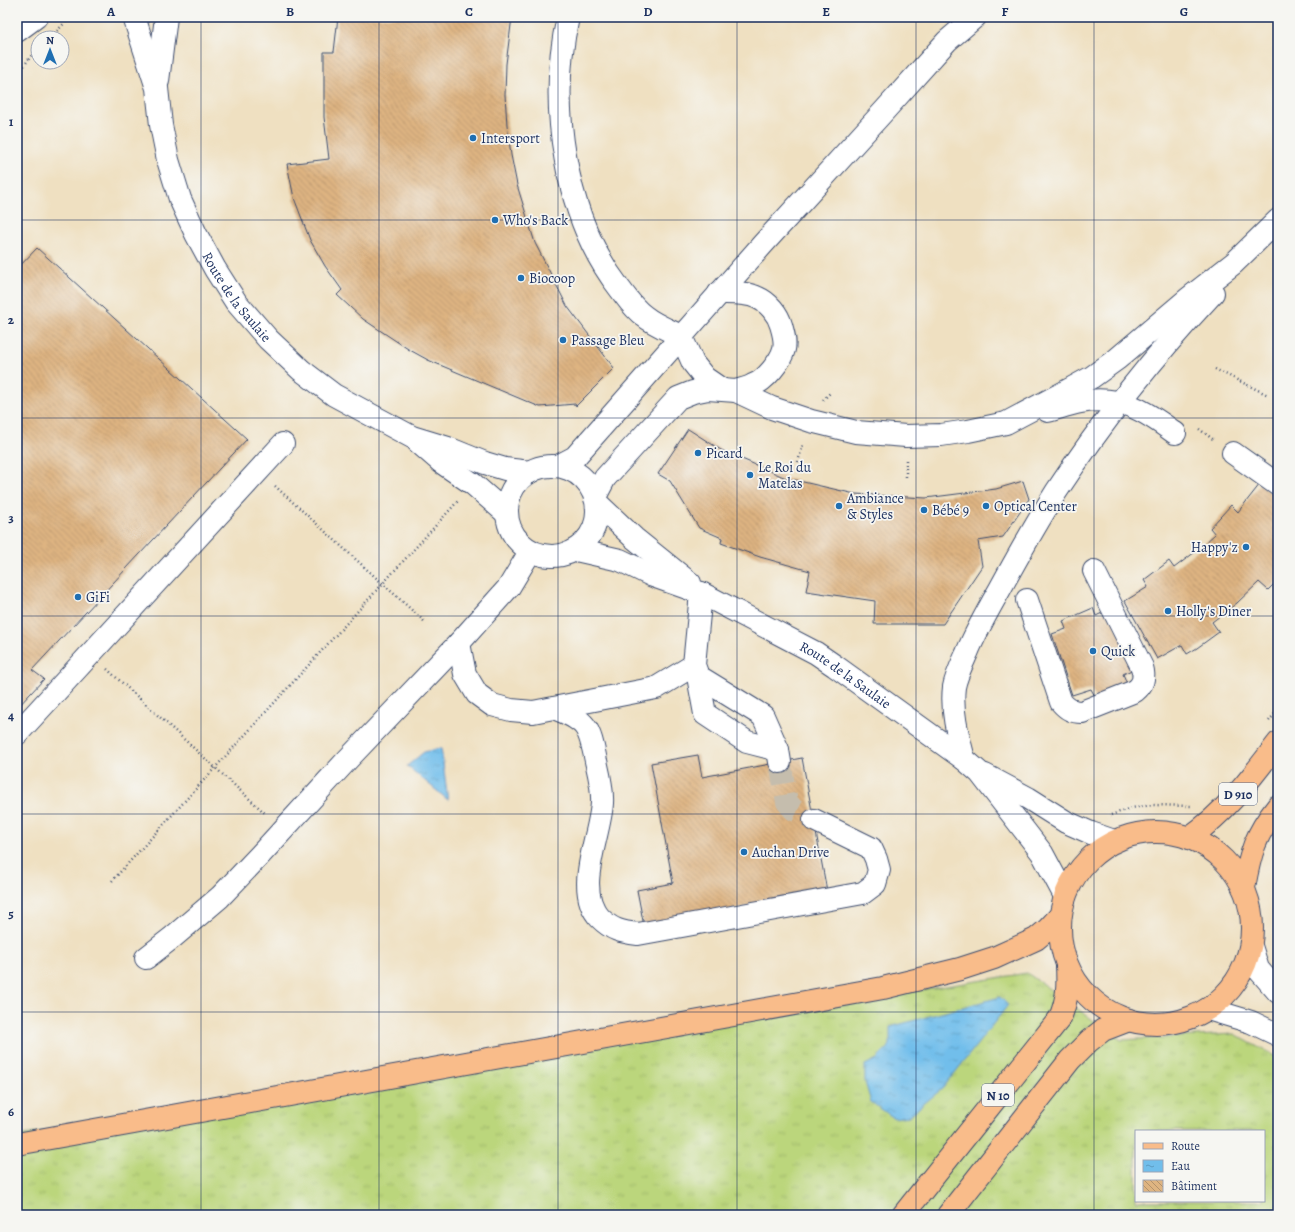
<svg xmlns="http://www.w3.org/2000/svg" width="1295" height="1232" font-family="Alegreya,serif">
<style>
.grass{fill:url(#grass-tufts);stroke:#6b826c;fill-rule:evenodd}
.water{fill:url(#water-ripples);stroke:#4676a4}
.building{fill:url(#building-back-hatch)}
.lines{fill:none;stroke-linecap:round;stroke-linejoin:round}
.minor-tunnel{stroke:#c5bdad;stroke-width:22;stroke-dasharray:22 11;stroke-linecap:butt}
.minor-casing{stroke:#3b4a6d;stroke-width:24}
.major-casing{stroke:#3b4a6d;stroke-width:24}
.highway-casing{stroke:#3b4a6d;stroke-width:24}
.path{stroke:#3b4a6d;stroke-width:2.5;stroke-dasharray:1 3;stroke-linecap:butt}
.minor{stroke:#fff;stroke-width:22}
.major{stroke:#f9bc8a;stroke-width:22}
.highway{stroke:#f9bc8a;stroke-width:22}
.grid{fill:none;stroke:#1b2f5e;stroke-width:1;stroke-opacity:0.55}
.poi-dot{fill:#1f6fb2;stroke:#f6f6f2;stroke-width:1.5}
.labels{text-anchor:middle;stroke-width:3.5;stroke-linejoin:round;paint-order:stroke}
.shield{fill:#f6f6f2;stroke:#5d6b8a;stroke-width:1}
.shield-label{font-size:13px;font-weight:bold;fill:#1b2f5e}
.poi-label{font-size:14px;fill:#1b2f5e;stroke:#f6f6f2;text-anchor:start}
.street-label{font-size:14px;fill:#1b2f5e;stroke:#f6f6f2}
.neatline{fill:none;stroke:#1b2f5e;stroke-width:1.5}
.grid-label{font-size:13px;text-anchor:middle;font-weight:bold;fill:#1b2f5e}
</style>
<defs>
<pattern id="grass-tufts" width="24" height="20" patternUnits="userSpaceOnUse"><rect width="24" height="20" fill="#bbd67b"/><path d="M3 7l-1-3M5 7V3M7 7l1-3M15 17l-1-3M17 17v-4M19 17l1-3" fill="none" stroke="#a0b86d"/></pattern>
<pattern id="water-ripples" width="26" height="14" patternUnits="userSpaceOnUse"><rect width="26" height="14" fill="#71beeb"/><path d="M2 4q2-2 4 0t4 0M15 11q2-2 4 0t4 0" fill="none" stroke="#5c9bc2"/></pattern>
<pattern id="building-back-hatch" width="6" height="6" patternUnits="userSpaceOnUse"><rect width="6" height="6" fill="#deb481"/><path d="M-1 5l2 2M0 0l6 6M5-1l2 2" fill="none" stroke="#b3936d"/></pattern>
</defs>
<rect width="100%" height="100%" fill="#f6f6f2"/>
<filter id="ink" filterUnits="userSpaceOnUse"><feTurbulence type="fractalNoise" baseFrequency=".025" numOctaves="2"/><feDisplacementMap in="SourceGraphic" scale="8" xChannelSelector="R" yChannelSelector="G"/><feConvolveMatrix kernelMatrix="1 2 1 2 8 2 1 2 1" color-interpolation-filters="sRGB"/></filter>
<filter id="wash" filterUnits="userSpaceOnUse"><feTurbulence type="fractalNoise" baseFrequency=".012" numOctaves="4" result="noise"/><feDisplacementMap in="SourceGraphic" scale="16" xChannelSelector="R" yChannelSelector="G"/><feGaussianBlur stdDeviation="0.9" result="paint"/><feColorMatrix in="noise" values="0 0 0 0 0 0 0 0 0 0 0 0 0 0 0 0 0 1.4 0 .05"/><feComposite in="paint" operator="in"/></filter>
<g filter="url(#wash)">
<rect width="100%" height="100%" fill="#efe0c1"/>
<!-- grass -->
<path class="grass" d="M1027,973l94,67 113,-6 44,24v157h-1261v-79zM1136,1131h128v70h-128z"/>
<!-- water -->
<path class="water" d="M441,748l7,52 -41,-34 17,-14z
M1000,997l8,8 -65,83 -34,28 -15,2 -23,-16 -6,-20v-17l12,-6 13,-14v-18z"/>
<g id="blocks">
<!-- building -->
<path class="building" d="M338,17h174l-6,47 -1,31 2,30 4,30 6,30 18,58 32,63 47,62 -38,38 -1,-2 -35,3 -112,-47 -20,-11 -45,-30 -26,-24 5,-5 -17,-24 -15,-26 -16,-42 -7,-34 42,-5 -5,-42v-65h10z
M37,248l210,191 -215,231 12,9 -27,29v-439z
M688,429l33,21 65,28 69,16 71,4 70,-9 27,-8 6,18 -26,38 -25,4 4,25 -39,58h-69l1,-23 -69,-10 4,-20 -50,-14 -39,-14 1,-5 -23,-10 -29,-47 -12,-7z
M1260,484l18,14v82l-10,10 -9,-8 -22,21 -25,19 7,10 -22,16 -10,6 -5,-9 -25,14 -32,-58 23,-14 -4,-7 25,-19 5,7 21,-16 20,-18 -5,-6 21,-23 7,7z
M1093,608l3,8 12,-6 30,57 -15,7 5,12 -31,14 -6,-11 -19,6 -20,-61 14,-5 -3,-8z
M698,755l4,22 100,-19 25,133 -183,35 -7,-36 36,-7 -22,-120z"/>
</g>
</g>
<g filter="url(#ink)">
<use href="#blocks" fill-opacity="0" stroke="#3b4a6d" stroke-width="1"/>
<g class="lines">
<!-- minor-tunnel -->
<path class="minor-tunnel" d="M780,762l7,40 7,8 20,10"/>
<!-- minor casing -->
<g class="minor-casing">
<g id="minor">
<path id="s1" d="M134,17l23,71 4,37 7,35 12,39 16,35 19,35 21,33 32,37 33,31 33,25 78,42 36,11 37,15 20,6 25,3"/>
<path d="M568,17c-20,87 -4,200 52,272 7,9 14,20 24,27 11,9 25,14 37,20l12,27 12,15 16,11"/>
<path d="M17,31l19,-14"/>
<path d="M158,81l8,-64"/>
<path d="M719,293c12,0 28,-1 39,5 10,4 20,16 23,27 2,7 5,16 3,24 -3,12 -19,32 -31,36 -5,3 -11,4 -17,6"/>
<path d="M1048,411c11,-3 22,-7 33,-9 40,-7 63,8 94,31"/>
<path d="M418,442l23,20 32,22 33,29"/>
<path d="M1233,453l45,32"/>
<circle cx="552" cy="511" r="45"/>
<path d="M558,466l17,-9 188,-213 122,-134 62,-69 28,-24"/>
<path d="M595,497l10,-19 73,-80 15,-6 15,-3 28,2 36,17 39,13 45,11 50,4 35,-1 27,-4 38,-8 55,-29 31,-17 25,-18 72,-61 45,-35 44,-43"/>
<path d="M597,503l37,35 56,45"/>
<path id="s2" d="M576,550l44,10 33,16 48,17 115,60 19,13 129,93 16,14 62,80 23,43"/>
<path d="M701,593l-7,72 4,11 65,40 15,34 2,12"/>
<path d="M1027,600l34,102c6,7 11,10 21,10l53,-21c9,-7 10,-14 7,-24l-48,-96"/>
<path d="M459,643l6,31 12,20 15,11 19,5 22,2 123,-24 38,-23"/>
<path d="M698,676l7,38 42,28 31,8"/>
<path d="M554,708c33,13 35,18 42,53 3,13 7,28 6,42 -2,34 -29,87 -2,115 12,12 21,14 38,16l225,-41 12,-9 4,-14 -3,-11 -5,-11 -57,-28"/>
<path d="M17,734l266,-290"/>
<path d="M964,759c-6,-23 -13,-48 -10,-72 2,-11 8,-23 13,-34 9,-22 21,-43 33,-64 18,-33 36,-65 56,-97 46,-70 99,-137 157,-199"/>
<path d="M985,775l43,23 38,24 25,11 23,8"/>
<path d="M1251,946l7,23 20,23"/>
<path d="M146,958l27,-21 47,-40 40,-42 88,-96 111,-116 50,-56 21,-35"/>
<path d="M1208,1009l43,13 27,13"/>
</g>
</g>
<!-- major casing -->
<g class="major-casing">
<path id="major" d="M1060 928a96 96 0 1 1 192 0a96 96 0 1 1-192 0Z
M1190,837c38,-27 60,-58 88,-94
M1244,888c6,-35 11,-53 34,-82"/>
</g>
<!-- highway casing -->
<g class="highway-casing">
<path id="highway" d="M17,1144l866,-156 77,-19 34,-11 42,-19 12,-10 12,-13
M903,1215l157,-197c8,-20 8,-32 7,-53
M948,1215l122,-155 19,-19 14,-11 26,-10"/>
</g>
<!-- path -->
<path class="path" d="M57,31l13,-14
M17,76l14,-20 7,-6
M1215,369l53,26
M823,400l8,-8
M1199,429l15,11
M906,460v19
M798,462l5,-18
M275,486l151,137
M107,669l159,145
M1269,721l9,-11
M1111,815l20,-7 22,-3 38,1
M112,881l346,-380"/>
<!-- minor -->
<use href="#minor" class="minor"/>
<!-- major -->
<use href="#major" class="major"/>
<!-- highway -->
<use href="#highway" class="highway"/>
</g>
</g>
<!-- grid -->
<path class="grid" d="M201,17v1198M379,17v1198M558,17v1198M737,17v1198M916,17v1198M1094,17v1198M17,220h1261M17,418h1261M17,616h1261M17,814h1261M17,1012h1261"/>
<!-- markers -->
<g class="poi-dot">
<circle cx="473" cy="138" r="4"/>
<circle cx="495" cy="220" r="4"/>
<circle cx="521" cy="278" r="4"/>
<circle cx="563" cy="340" r="4"/>
<circle cx="698" cy="453" r="4"/>
<circle cx="750" cy="475" r="4"/>
<circle cx="839" cy="506" r="4"/>
<circle cx="986" cy="506" r="4"/>
<circle cx="924" cy="510" r="4"/>
<circle cx="1246" cy="547" r="4"/>
<circle cx="78" cy="597" r="4"/>
<circle cx="1168" cy="611" r="4"/>
<circle cx="1093" cy="651" r="4"/>
<circle cx="744" cy="852" r="4"/>
</g>
<g class="labels">
<!-- shield labels -->
<g class="shield">
<rect x="1219" y="783" width="38" height="22" rx="3"/>
<rect x="982" y="1084" width="32" height="22" rx="3"/>
</g>
<g class="shield-label">
<text x="1238" y="799">D 910</text>
<text x="998" y="1100">N 10</text>
</g>
<!-- poi labels -->
<g class="poi-label">
<text x="481" y="143">Intersport</text>
<text x="503" y="225">Who's Back</text>
<text x="529" y="283">Biocoop</text>
<text x="571" y="345">Passage Bleu</text>
<text x="706" y="458">Picard</text>
<text x="758" y="472">Le Roi du<tspan x="758" dy="16">Matelas</tspan></text>
<text x="847" y="503">Ambiance<tspan x="847" dy="16">&amp; Styles</tspan></text>
<text x="994" y="511">Optical Center</text>
<text x="932" y="515">Bébé 9</text>
<text x="1238" y="552" text-anchor="end">Happy'z</text>
<text x="86" y="602">GiFi</text>
<text x="1176" y="616">Holly's Diner</text>
<text x="1101" y="656">Quick</text>
<text x="752" y="857">Auchan Drive</text>
</g>
<!-- street labels -->
<g class="street-label">
<text dy="5" stroke="none"><textPath href="#s1" startOffset="302">Route de la Saulaie</textPath></text>
<text dy="5" stroke="none"><textPath href="#s2" startOffset="299">Route de la Saulaie</textPath></text>
</g>
</g>
<!-- margin -->
<rect width="1295" height="1232" fill="none" stroke="#f6f6f2" stroke-width="44"/>
<!-- legend -->
<rect x="1135" y="1130" width="130" height="72" fill="#f6f6f2" stroke="#9ea6b7"/>
<rect x="1143" y="1143" width="20" height="6" fill="#f9bc8a" stroke="#9ea6b7"/>
<text x="1171" y="1150" font-size="12" fill="#1b2f5e">Route</text>
<rect x="1143" y="1160" width="20" height="12" fill="url(#water-ripples)" stroke="#9ea6b7"/>
<text x="1171" y="1170" font-size="12" fill="#1b2f5e">Eau</text>
<rect x="1143" y="1180" width="20" height="12" fill="url(#building-back-hatch)" stroke="#9ea6b7"/>
<text x="1171" y="1190" font-size="12" fill="#1b2f5e">Bâtiment</text>
<!-- north arrow -->
<g transform="translate(50 50)"><circle r="19" fill="#f6f6f2" stroke="#9ea6b7"/>
<path d="M0-3L7 15L0 10L-7 15Z" fill="#1f6fb2"/>
<text y="-6" font-size="11" font-weight="bold" text-anchor="middle" fill="#1b2f5e">N</text>
</g>
<rect x="22" y="22" width="1251" height="1188" class="neatline"/>
<g class="grid-label">
<text x="111" y="16">A</text>
<text x="290" y="16">B</text>
<text x="469" y="16">C</text>
<text x="648" y="16">D</text>
<text x="826" y="16">E</text>
<text x="1005" y="16">F</text>
<text x="1184" y="16">G</text>
<text x="11" y="126">1</text>
<text x="11" y="324">2</text>
<text x="11" y="522">3</text>
<text x="11" y="720">4</text>
<text x="11" y="918">5</text>
<text x="11" y="1116">6</text>
</g>
</svg>
